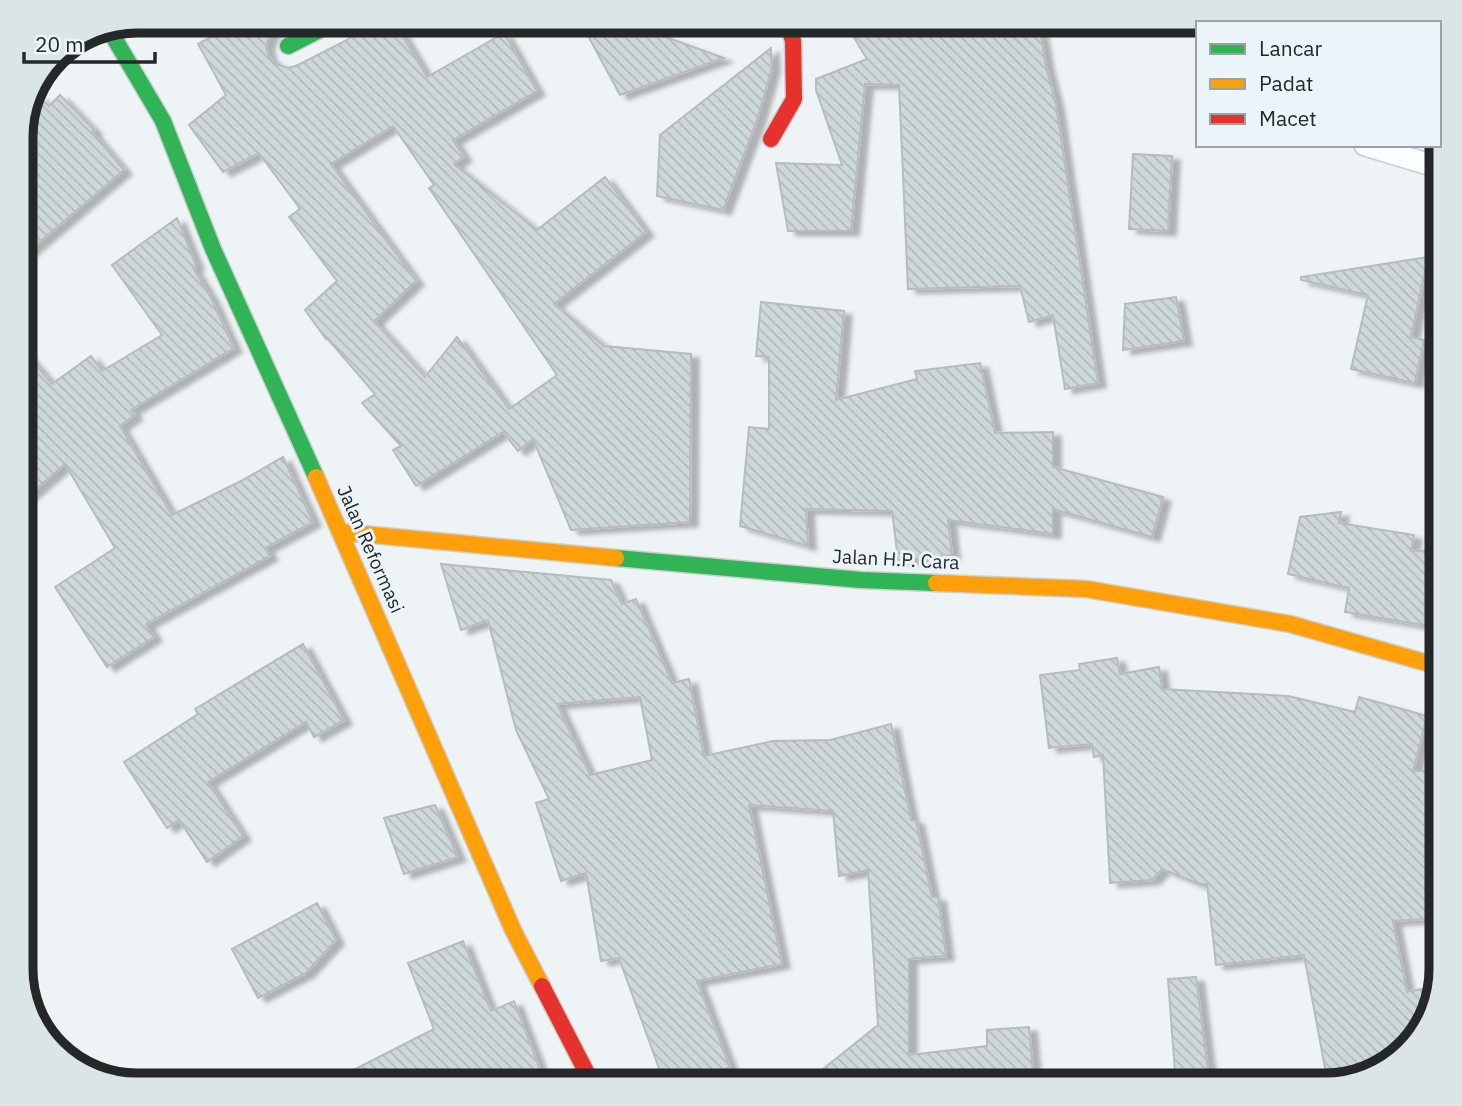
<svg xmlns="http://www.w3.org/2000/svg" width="1462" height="1106" font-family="'IBM Plex Sans',sans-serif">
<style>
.building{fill:url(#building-back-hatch);stroke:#b8bbbd;stroke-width:2;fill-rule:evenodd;filter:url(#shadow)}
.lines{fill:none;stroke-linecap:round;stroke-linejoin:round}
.lane-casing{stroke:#cbcfd1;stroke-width:24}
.fast-casing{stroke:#cbcfd1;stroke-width:19}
.slow-casing{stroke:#cbcfd1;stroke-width:19}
.jam-casing{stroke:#cbcfd1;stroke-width:19}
.lane{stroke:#fcfdfe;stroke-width:21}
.fast{stroke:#30b455;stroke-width:16}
.slow{stroke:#ff9f0a;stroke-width:16}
.jam{stroke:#e5322d;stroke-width:16}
.labels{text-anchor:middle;stroke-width:6;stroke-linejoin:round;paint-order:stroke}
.street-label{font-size:19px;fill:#242829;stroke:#ebf4f8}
.rim{fill:none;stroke:#242829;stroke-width:9}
</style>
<defs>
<pattern id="building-back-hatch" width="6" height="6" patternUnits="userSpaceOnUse" patternTransform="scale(1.75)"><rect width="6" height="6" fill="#ced8db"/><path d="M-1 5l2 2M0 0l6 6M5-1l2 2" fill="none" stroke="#b1b9bc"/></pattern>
<filter id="shadow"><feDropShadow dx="8" dy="4.5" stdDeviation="2" flood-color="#0004"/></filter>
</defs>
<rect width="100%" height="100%" fill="#eef3f5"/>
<!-- building -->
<path class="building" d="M240,21h49l-19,13 -4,12 3,11 7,7 12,4 10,-3 49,-25 9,-8 3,-11h35l33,56 77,-44 33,58 -84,49 11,17 -10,7 83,66 68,-53 41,55 -92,72 50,42 87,8 -1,168 -119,8 -38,-91 -15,12 -15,-19 -87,54 -23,-36 8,-4 -39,-43 13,-9 -48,-56 -1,1 -21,-29 32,-29 -48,-64 11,-8 -41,-56 -36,19 -34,-47 37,-30 -28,-51zM393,126l41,59 -5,3 128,187 -48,34 -52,-72 -32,40 -51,-56 42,-40 -85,-117z
M580,21h60l6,9 78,28 -104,37z
M844,21h194l8,45 10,39 42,278 -33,6 -12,-74 -24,7 -9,-36 -112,3 -9,-204 -34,-1 -14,147h-63l-12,-68 66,2 -26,-75v-11l51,-20z
M771,48l1,20 -15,52 -34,90 -66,-14 3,-61z
M60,95l34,35 -2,2 32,38 -103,88v-129l17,-33 11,10z
M1133,154l39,2 -4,75 -39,-2z
M177,218l19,47 -3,3 18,30 23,50 -103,62 4,5 -15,11 52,89 71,-35 40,-23 30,65 -48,26 5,8 -124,68 8,13 -47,30 -52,-80 60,-39 -50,-84 -44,38v-154l31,36 39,-28 11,15 60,-36 -50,-70z
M1428,257l-17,80 13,3 -9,43 -64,-14 17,-74 -67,-15v-3z
M1176,297l8,44 -61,9 2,-46z
M761,302l83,9 -8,89 81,-21 -2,-8 65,-8 15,70 58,-1v35l110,30 -11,40 -99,-28v25l-105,-14 4,35 -45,5h-9l-6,-49 -86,-2 2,37 -68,-20 9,-99 20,2v-72l-13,-1z
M1341,512l-2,11 75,12 -3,16 30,-1v78l-96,-16 4,-24 -61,-14 12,-57z
M441,564l170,16 11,24 14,-5 36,84 17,-4 15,77 69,-15 57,-1 61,-16 20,96h5l16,77h6l8,59 -37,3v96l78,-9v-16l42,-3 5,55 -65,3h-166l75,-60 -10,-155 -29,6 -6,-65 -84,-6 33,159 -85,17 33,86 -45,18h-20l-46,-127 -18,3 -15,-88 -25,8 -25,-78 13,-4 -33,-69 -28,-110 -27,10zM640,697l12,63 -62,15 -33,-71z
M303,644l41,76 -30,17 -8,-15 -98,60 35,54 -36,26 -28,-42 -12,8 -43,-66 74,-48 -3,-5z
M1117,658l3,16 39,-7 3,22 126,7 67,16 4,-15 68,19 -14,55h17l5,84h6v63l-48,3 14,71 28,-6 -18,54 -27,22 -47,19 -15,3 -24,-129 -88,10 -9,-81h-8l-37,-15 -10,11 -42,3 -7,-128 -9,2 -2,-13 -43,4 -9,-73 40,-5 -1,-6z
M435,805l23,52 -54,17 -20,-56z
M317,903l19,37 -30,33 -48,25 -26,-49z
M463,941l28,70 23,-10 32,84h-222l110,-56 -26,-66z
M1196,977l14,108h-34l-8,-106z"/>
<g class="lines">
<!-- lane casing -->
<g class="lane-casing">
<path id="lane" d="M1365,145l76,23
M1441,391v12"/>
</g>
<!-- fast casing -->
<g class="fast-casing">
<path id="fast" d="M110,31l53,90 50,128 103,228
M288,46l49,-25
M616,558l245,22 75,3"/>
</g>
<!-- slow casing -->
<g class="slow-casing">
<path id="slow" d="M316,477l197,453 29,56
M341,532l275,26
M936,583l150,6 204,35 151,43"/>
</g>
<!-- jam casing -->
<g class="jam-casing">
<path id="jam" d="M771,139l23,-40 -1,-58 -6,-20
M542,986l51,99"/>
</g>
<!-- lane -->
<use href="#lane" class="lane"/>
<!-- fast -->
<use href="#fast" class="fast"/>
<!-- slow -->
<use href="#slow" class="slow"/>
<!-- jam -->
<use href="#jam" class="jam"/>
</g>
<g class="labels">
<!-- street labels -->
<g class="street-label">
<text transform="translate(371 549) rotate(66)" y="7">Jalan Reformasi</text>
<text transform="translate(896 559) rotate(3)" y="7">Jalan H.P. Cara</text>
</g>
</g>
<!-- crop -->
<path d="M0 0H1462V1106H0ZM137 33H1325A104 104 0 0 1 1429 137V969A104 104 0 0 1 1325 1073H137A104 104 0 0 1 33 969V137A104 104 0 0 1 137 33Z" fill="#dbe4e7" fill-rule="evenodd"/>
<path class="rim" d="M137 33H1325A104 104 0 0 1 1429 137V969A104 104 0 0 1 1325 1073H137A104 104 0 0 1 33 969V137A104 104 0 0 1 137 33Z"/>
<!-- legend -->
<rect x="1196" y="21" width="245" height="126" fill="#ebf4f8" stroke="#9ba2a5" stroke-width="2"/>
<rect x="1210" y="44" width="35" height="10" fill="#30b455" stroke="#9ba2a5" stroke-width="2"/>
<text x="1259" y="56" font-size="21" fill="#242829">Lancar</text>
<rect x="1210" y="79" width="35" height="10" fill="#ff9f0a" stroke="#9ba2a5" stroke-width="2"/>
<text x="1259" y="91" font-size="21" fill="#242829">Padat</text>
<rect x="1210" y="114" width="35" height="10" fill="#e5322d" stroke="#9ba2a5" stroke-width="2"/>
<text x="1259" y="126" font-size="21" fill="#242829">Macet</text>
<!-- scale -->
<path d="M24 52v10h131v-10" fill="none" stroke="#242829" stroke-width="3.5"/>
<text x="35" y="52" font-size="21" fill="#242829" stroke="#ebf4f8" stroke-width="5" paint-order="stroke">20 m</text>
</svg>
